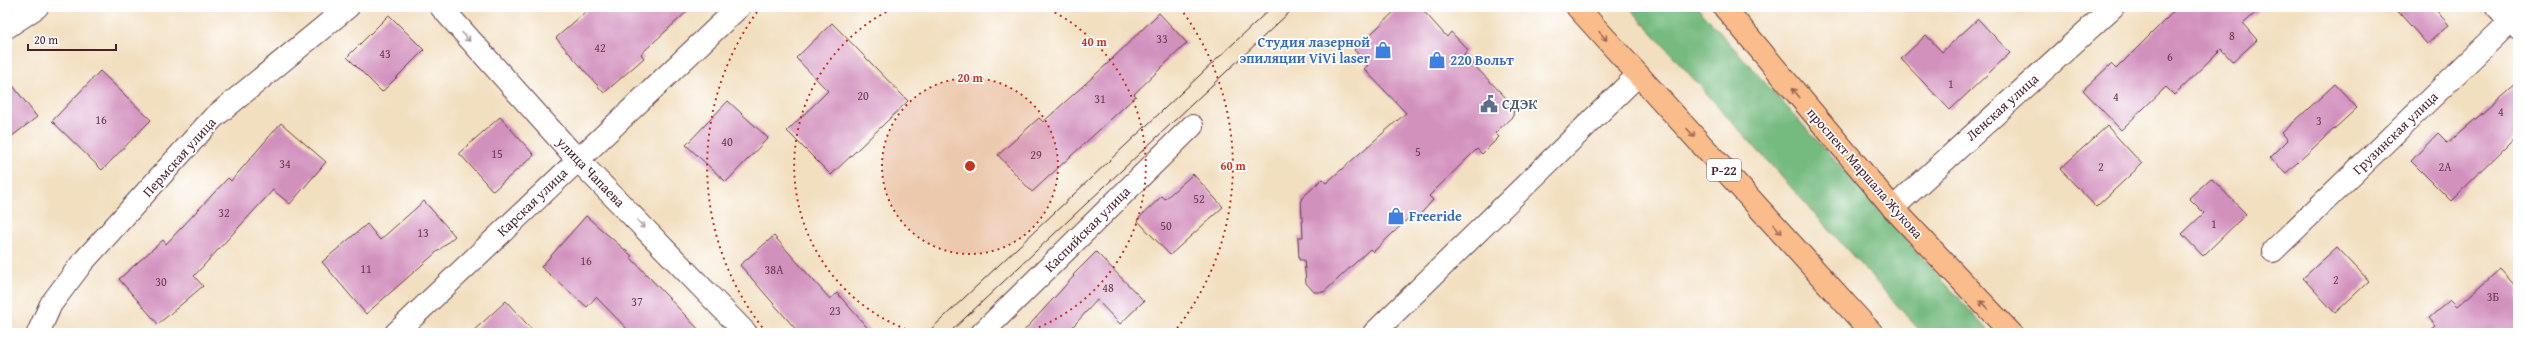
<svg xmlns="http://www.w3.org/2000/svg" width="2525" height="340" font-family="'Gentium Book Plus',serif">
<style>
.forest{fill:#74ba7f;stroke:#5f6c55}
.building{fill:#d290bd}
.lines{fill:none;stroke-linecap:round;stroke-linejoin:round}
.minor-casing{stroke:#633c41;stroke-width:24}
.highway-casing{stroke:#633c41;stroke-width:24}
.minor{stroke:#fff;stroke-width:22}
.highway{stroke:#f9bc8a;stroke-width:22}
.tram{stroke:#4a1f2b;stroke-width:1}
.oneway{stroke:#996656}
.oneway2{stroke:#ae9aa0}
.ring{fill:none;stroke:#c8321e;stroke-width:2;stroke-dasharray:2 4}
.labels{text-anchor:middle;stroke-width:3.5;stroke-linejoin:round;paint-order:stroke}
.number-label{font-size:12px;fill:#6c3b50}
.shield{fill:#fff;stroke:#80626b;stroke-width:1}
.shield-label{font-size:13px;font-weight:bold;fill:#4a1f2b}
.shop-label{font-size:14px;font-weight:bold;fill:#366cbe;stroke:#fff;text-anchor:start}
.service-label{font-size:14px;font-weight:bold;fill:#4e5e75;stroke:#fff;text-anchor:start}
.street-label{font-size:14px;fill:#4a1f2b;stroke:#fff}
.centre{fill:#c8321e;stroke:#fff;stroke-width:2}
.ring-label{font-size:12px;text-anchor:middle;font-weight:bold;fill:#c8321e;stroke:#fff;stroke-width:3.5;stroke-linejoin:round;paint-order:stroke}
</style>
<rect width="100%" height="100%" fill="#fff"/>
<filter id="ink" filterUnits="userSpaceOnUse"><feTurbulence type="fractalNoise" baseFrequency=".025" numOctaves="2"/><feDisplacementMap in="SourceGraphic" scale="8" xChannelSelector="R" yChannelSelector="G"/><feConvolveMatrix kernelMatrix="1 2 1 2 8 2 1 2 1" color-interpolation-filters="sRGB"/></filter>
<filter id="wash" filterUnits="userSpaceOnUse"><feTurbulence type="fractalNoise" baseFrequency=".012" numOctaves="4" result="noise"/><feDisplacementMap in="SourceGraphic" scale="16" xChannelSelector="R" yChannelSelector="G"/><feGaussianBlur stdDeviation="0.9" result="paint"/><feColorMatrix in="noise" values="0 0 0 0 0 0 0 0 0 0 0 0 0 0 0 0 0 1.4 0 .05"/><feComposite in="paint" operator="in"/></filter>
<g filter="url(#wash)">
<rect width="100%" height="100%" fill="#f2dfc0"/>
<!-- forest -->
<path class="forest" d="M1629,7h68l293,326h-68z"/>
<g id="blocks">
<!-- building -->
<path class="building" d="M591,7h101l-51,47 3,4 -40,35 -48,-55z
M1399,7h21l27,30 4,-5 17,18 -4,5 50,51 -1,10 -18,17 4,4 -17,17 -5,-5 -48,47 4,4 -17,19 -4,-4 -39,37 -3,-3 -46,43h-10l-8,-9 -2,-23h-5l-1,-23h5l-2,-38 21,-20 4,4 80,-70 -42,-44 4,-4 -14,-15z
M2178,7h84l-19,17 14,16 -24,22 -12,-13 -47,46 -8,-8 -45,43 -38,-40 28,-26 5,5z
M2394,7h39l16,18 -22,19z
M1159,13l28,30 -53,51 2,2 -104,96 -34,-37 41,-37 4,4 63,-57z
M389,15l35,35 -42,42 -35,-35z
M1978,19l32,34 -60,57 -49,-51 25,-24 16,17z
M832,23l76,78 -77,74 -44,-44 41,-40 -32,-33z
M100,71l51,49 -49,50 -50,-49z
M7,78l30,39 -30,23z
M2518,82v53l-67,66 -40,-40 27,-28 10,10z
M2335,84l22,24 -71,65 -16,-15 18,-18 -6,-7z
M728,101l40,37 -42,44 -40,-37z
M500,117l34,38 -41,36 -34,-38z
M281,123l45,39 -36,42 -17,-14 -79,86 9,10 -45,38 -39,-45 44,-39 3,4 62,-66 3,3z
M2107,126l35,38 -46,43 -36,-38z
M1193,174l30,33 -53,48 -33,-35 25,-24 3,3z
M2211,178l35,36 -43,42 -21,-22 22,-21 -15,-15z
M424,201l31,35 -89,78 -44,-52 45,-38 13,16z
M586,216l46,40 -2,1 72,76h-71l-35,-36 -9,10 -46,-40z
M774,236l56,63 7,-6 35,40h-73l-59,-68z
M2337,247l32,34 -34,32 -32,-35z
M1096,252l48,49 -24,23 -23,-24 -30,33h-45l52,-57 -1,-1z
M2500,269l18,20v44h-91l9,-7 -7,-8 21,-18 7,7z
M506,301l29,32h-64z"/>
</g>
</g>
<g filter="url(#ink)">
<use href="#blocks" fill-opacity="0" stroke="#633c41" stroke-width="1"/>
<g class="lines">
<!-- minor casing -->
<g class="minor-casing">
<path id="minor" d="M441,7l136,152 169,174
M2497,7l21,22
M7,27l30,-20
M1893,208l220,-201
M2273,251l245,-237
M38,333l13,-29 31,-41 131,-145 135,-111
M396,333l343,-326
M982,333l210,-207
M1374,333l264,-258"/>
</g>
<!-- highway casing -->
<g class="highway-casing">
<path id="highway" d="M1577,7l295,326
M1724,7l169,201 118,125"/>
</g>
<!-- minor -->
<use href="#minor" class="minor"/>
<!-- highway -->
<use href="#highway" class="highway"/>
<!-- tram -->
<path class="tram" d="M927,333l345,-326
M949,333l346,-326"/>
</g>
<!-- one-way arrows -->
<defs><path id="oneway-shaft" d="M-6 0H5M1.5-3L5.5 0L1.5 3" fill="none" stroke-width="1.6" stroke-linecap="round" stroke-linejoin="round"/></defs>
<g class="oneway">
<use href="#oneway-shaft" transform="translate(1603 36) rotate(48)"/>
<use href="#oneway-shaft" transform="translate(1796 93) rotate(-130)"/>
<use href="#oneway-shaft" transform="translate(1691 133) rotate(48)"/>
<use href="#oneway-shaft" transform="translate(1778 229) rotate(48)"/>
<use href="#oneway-shaft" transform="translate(1984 305) rotate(-134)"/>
</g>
<g class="oneway2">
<use href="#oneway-shaft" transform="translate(466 37) rotate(48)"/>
<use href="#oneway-shaft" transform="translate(641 224) rotate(46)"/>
</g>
</g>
<!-- distance rings -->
<circle cx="970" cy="166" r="88" fill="#c8321e" fill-opacity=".12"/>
<g class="ring">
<circle cx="970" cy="166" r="88"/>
<path d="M917 333A175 175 0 0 1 896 7M1044 7A175 175 0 0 1 1023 333"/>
<path d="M766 332A263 263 0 0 1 760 8M1180 8A263 263 0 0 1 1174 332"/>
</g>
<!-- icons -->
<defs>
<g id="shop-bare" transform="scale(1.38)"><path d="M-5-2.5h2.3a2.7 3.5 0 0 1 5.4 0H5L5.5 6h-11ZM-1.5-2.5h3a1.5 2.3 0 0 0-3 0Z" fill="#3f7fe0" stroke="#fff" stroke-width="2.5" paint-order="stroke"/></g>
<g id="civic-bare" transform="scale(1.38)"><path d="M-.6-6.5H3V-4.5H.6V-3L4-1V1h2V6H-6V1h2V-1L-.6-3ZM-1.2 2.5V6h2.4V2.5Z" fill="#5c6f8a" stroke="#fff" stroke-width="2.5" paint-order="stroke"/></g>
</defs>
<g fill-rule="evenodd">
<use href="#shop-bare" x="1383" y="50"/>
<use href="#shop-bare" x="1437" y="60"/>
<use href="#civic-bare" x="1489" y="104"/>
<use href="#shop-bare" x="1396" y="216"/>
</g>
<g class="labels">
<!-- number labels -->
<g class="number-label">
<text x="2232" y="40">8</text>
<text x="1162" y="43">33</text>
<text x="600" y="52">42</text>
<text x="385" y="58">43</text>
<text x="2170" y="61">6</text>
<text x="1951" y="88">1</text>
<text x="863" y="100">20</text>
<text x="2116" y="101">4</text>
<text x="1100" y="103">31</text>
<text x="2501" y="116">4</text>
<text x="101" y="124">16</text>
<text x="2319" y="125">3</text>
<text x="727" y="146">40</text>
<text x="1418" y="156">5</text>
<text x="497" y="158">15</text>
<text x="1036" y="159">29</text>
<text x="285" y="168">34</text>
<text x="2101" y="171">2</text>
<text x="2445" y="171">2А</text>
<text x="1199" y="203">52</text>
<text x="224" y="217">32</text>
<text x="2214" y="228">1</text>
<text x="1166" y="230">50</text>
<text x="423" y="237">13</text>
<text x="586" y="265">16</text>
<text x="366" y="273">11</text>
<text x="774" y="274">38А</text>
<text x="2336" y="284">2</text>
<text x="161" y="286">30</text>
<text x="1108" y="292">48</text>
<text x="2493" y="301">3Б</text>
<text x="637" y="306">37</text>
<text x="835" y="315">23</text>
</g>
<!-- shield labels -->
<rect class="shield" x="1707" y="159" width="34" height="22" rx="3"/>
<g class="shield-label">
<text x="1724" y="175">Р-22</text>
</g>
<!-- shop labels -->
<g class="shop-label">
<text x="1370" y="47" text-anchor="end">Студия лазерной<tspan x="1370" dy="16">эпиляции ViVi laser</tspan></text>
<text x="1450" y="65">220 Вольт</text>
<text x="1409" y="221">Freeride</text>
</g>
<!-- service labels -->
<g class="service-label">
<text x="1502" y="109">СДЭК</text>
</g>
<!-- street labels -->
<g class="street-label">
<text transform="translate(2002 107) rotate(-42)" y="5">Ленская улица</text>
<text transform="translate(2395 133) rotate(-44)" y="5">Грузинская улица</text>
<text transform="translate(179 157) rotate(-48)" y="5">Пермская улица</text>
<text transform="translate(591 172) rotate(46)" y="5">улица Чапаева</text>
<text transform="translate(1865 173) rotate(49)" y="5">проспект Маршала Жукова</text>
<text transform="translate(532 202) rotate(-44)" y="5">Карская улица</text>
<text transform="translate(1087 229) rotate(-45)" y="5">Каспийская улица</text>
</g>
</g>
<circle cx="970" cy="166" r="6" class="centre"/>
<g class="ring-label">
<text x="1094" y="46">40 m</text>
<text x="970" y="82">20 m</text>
<text x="1233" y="170">60 m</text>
</g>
<!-- margin -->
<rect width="2525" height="340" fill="none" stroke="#fff" stroke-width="24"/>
<!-- scale -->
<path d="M28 44v6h88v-6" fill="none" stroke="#4a1f2b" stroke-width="2"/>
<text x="34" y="44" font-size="12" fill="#4a1f2b" stroke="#ffffff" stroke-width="3" paint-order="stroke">20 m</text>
</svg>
